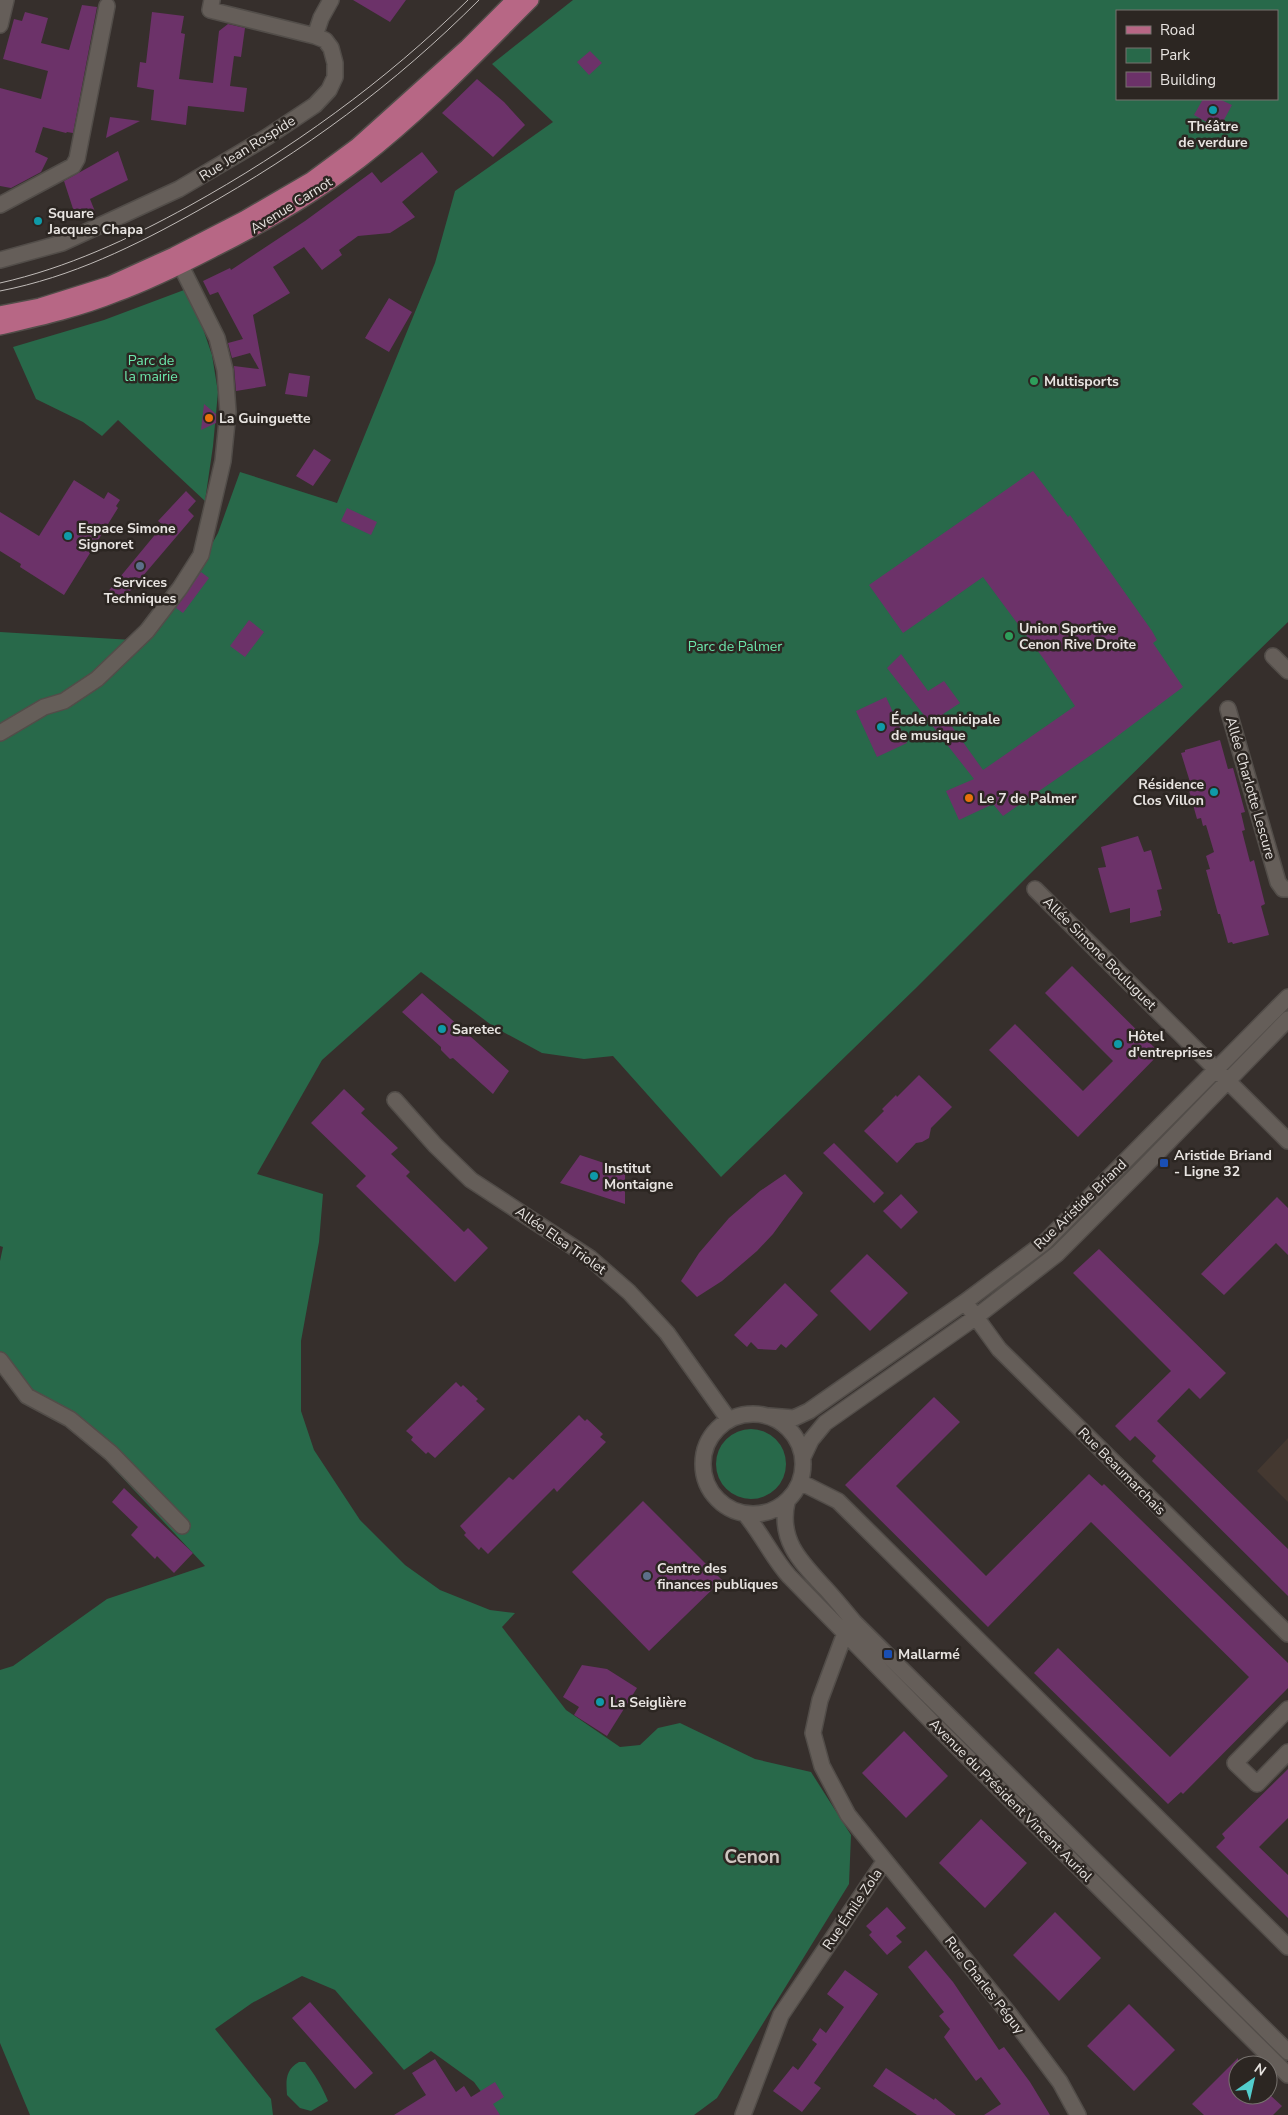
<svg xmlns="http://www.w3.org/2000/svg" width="1288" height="2115" font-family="'Nunito Sans',sans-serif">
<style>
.built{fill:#443830}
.green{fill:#28694a;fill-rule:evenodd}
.building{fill:#6c3269}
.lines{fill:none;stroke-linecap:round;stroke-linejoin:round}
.minor-casing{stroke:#524d49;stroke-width:18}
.primary-casing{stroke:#524d49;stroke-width:18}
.minor{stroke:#655e59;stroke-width:15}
.primary{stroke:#b76785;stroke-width:15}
.tram{stroke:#c0bbb8;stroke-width:1}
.culture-dot{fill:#0f9aa8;stroke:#2c2622;stroke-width:2}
.leisure-dot{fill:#2e9e5b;stroke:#2c2622;stroke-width:2}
.food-dot{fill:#e8710a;stroke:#2c2622;stroke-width:2}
.service-dot{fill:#5c6f8a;stroke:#2c2622;stroke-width:2}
.transit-dot{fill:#1a4fb4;stroke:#2c2622;stroke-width:2}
.labels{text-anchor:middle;stroke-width:5;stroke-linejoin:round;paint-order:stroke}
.poi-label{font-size:14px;font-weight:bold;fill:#e8e4e1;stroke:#2c2622;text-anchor:start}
.street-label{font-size:14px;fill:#e8e4e1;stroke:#2c2622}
.park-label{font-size:14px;fill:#6ce8ac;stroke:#2c2622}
.district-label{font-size:19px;font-weight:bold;fill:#cec5c0;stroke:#2c2622}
</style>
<rect width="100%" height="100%" fill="#362f2c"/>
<!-- built -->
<path class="built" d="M1288,1438v64l-31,-31z"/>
<!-- green -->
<path class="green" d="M573,0h715v622l-254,248 -118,118 -195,189 -108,-121 -29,3 -42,-6 -48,-26 -73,-55 -99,88 -65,114 66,20 -4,48 -18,99v70l13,39 46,70 45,45 35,25 50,20 25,3 -13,14 64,83 54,37 20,-2 18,-17 22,-5 75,36 56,13 40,63 -2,49 -132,214 -23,17h-196l-24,-33 -43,-31 -27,19 -69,-80 -33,-14 -50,27 -37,26 56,70 2,16h-243l-30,-72v-373l13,-4 94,-67 98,-33 -157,-168 -18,-10 -30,-36v-91l3,-14 -3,-1v-614l149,9 49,-72 20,-36 22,-61 97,31 98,-240 20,-72 98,-69 -61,-58zM1117,11h160v88h-160z
M184,290l16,30 12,35 6,37 -5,54 -8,55 -87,-81 -16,16 -19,-14 -47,-23 -23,-52 91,-27z
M716 1464a35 35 0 1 1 70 0a35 35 0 1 1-70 0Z
M299,2062h6c10,13 17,24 23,39l-17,10 -11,-3 -13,-13c-1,-14 -2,-25 12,-33z"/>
<!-- building -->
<path class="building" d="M353,0h53l-16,22z
M82,5l15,2 -24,126 -6,-1 -1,1 -23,-6 -8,25 13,6 -7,14 -30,16 -11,-2v-98l41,11 7,-28 -45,-12 11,-40 8,2 3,-9 23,6 -7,25 28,7z
M152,12l32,4 -3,17 4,1 -6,45 34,4 6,-52 9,-7 17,4 -4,29 -7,-1 -4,30 17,2 -3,24 -56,-6 -2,19 -35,-5 3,-30 -17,-3 3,-25 6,1z
M590,51l12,12 -13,12 -12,-13z
M477,79l27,23 21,23 -32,32 -51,-44z
M1203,99h16l13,6 -13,24 -25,-14z
M110,117l30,4 -34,17z
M118,151l10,29 -38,19 6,15 -16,5 -2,-6 -3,2 -11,-34z
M422,152l16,20 -36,30 13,15 -25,16 -32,3 -19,14 3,5 -20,15 -18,-23 -31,20 17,26 -37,22 13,71 -30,5 -2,-25 25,3 -9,-16 -18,5 -4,-15 15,-4 -25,-47 -8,3 -7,-14 27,-13 1,2 74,-49 67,-49 9,11z
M389,298l23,14 -23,40 -24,-14z
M289,373l21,3 -3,21 -22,-3z
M204,404l12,10v9l-15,7z
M314,449l17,11 -18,26 -17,-10z
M1033,471l35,46 2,-2 82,116 5,9 -4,3 30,44 -79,59 -101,70 -10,-12 -34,16 -13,-29 28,-12 -87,-111 14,-14 27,37 16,-10 16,22 -17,11 40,56 92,-64 -32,-48 -60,-81 -80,56 -34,-48z
M74,480l30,19 4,-7 12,8 -4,6 2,2 -54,87 -44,-28 1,-3 -21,-13v-39l39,24z
M186,491l10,10 -8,9 6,6 -75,88 -13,-10 57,-69 -5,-4z
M347,508l30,14 -6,13 -30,-14z
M201,572l8,6 -26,35 -7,-5z
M249,620l15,12 -19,25 -15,-11z
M886,697l21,46 -30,14 -21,-46z
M1220,740l8,29 5,-1 12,44 -4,1 4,17 -3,1 8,31 4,-2 11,44 -4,2 8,29 -36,9 -1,-2 -4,1 -8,-29h-2l-12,-44 4,-1 -4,-13 8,-4 -8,-27 -3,1 -2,-8 -4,1 -10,-36 3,-1 -9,-29 4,-1v-2z
M1138,836l6,16 7,-2 11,39 -5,1 5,20 -2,1 1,5 -31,7v-15l-20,5 -12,-45 8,-1 -5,-20z
M1072,966l88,87 -82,84 -89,-87 26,-26 68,67 30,-30 -68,-68z
M422,993l87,78 -16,23 -40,-36 -3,1 -9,-9v-3l-39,-35z
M919,1075l33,32 -21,21 -2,10 -7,4 -6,1 -19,20 -33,-32 20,-20 -2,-2 14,-14 1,2z
M344,1089l21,20 -4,4 37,35 -7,6 19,18 -4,4 58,56 4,-4 20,20 -33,34 -99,-96 10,-10 -55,-53z
M834,1143l50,50 -10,10 -51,-50z
M580,1155l45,15v34l-65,-21z
M785,1174l18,19 -30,41 -16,17 -35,30 -25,16 -16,-16 18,-28 30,-35 31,-27z
M901,1194l17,18 -17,17 -18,-18z
M1277,1197l11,11v47l-12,-12 -52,52 -23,-21z
M1099,1249l127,124 -26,26 -11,-11 -32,33 131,128v47l-136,-135 4,-5 -21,-20 -5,5 -15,-15 56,-55 -98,-98z
M867,1254l41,39 -38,38 -40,-40z
M785,1283l33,32 -32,33 -5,-4 -5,6 -18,-1 -7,-7 -4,5 -13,-12z
M456,1382l5,5 2,-2 15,14 -2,2 9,8 -50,49 -7,-6 -2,2 -15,-14 2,-3 -7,-6z
M934,1397l26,25 -64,64 90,90 103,-102 13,12 2,-2 184,179v25l-105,106 -2,-2 -13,12 -134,-131 24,-25 112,109 79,-80 -158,-155 -103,105 -143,-142z
M579,1415l6,6 2,-2 16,15 -3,3 6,5 -49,50 -3,-4 -66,66 -7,-7 -2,3 -15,-15 2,-2 -6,-7 49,-49 4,3z
M124,1488l69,65 -19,20 -17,-17 -2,3 -24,-24 7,-8 -26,-25z
M643,1501l79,79 -73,71 -77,-79z
M582,1665l25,4 30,19 -30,48 -33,-21 5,-8 -16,-10z
M904,1731l44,45 -42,42 -44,-45z
M1288,1769v49l-29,29 29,28v43l-72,-71 9,-9 -3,-4z
M981,1819l46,44 -42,45 -46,-45z
M887,1907l19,21 -10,8 6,6 -15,13 -18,-20 3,-3 -6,-6z
M1055,1912l46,46 -42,43 -46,-46z
M926,1950l27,32 46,68 5,-3 26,35 20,33h-66l17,-11 -20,-27 -5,4 -32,-44 6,-8 -11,-13 5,-4 -36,-45z
M845,1970l33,24 -64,89 7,5 -19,24 -29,-21 20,-25 5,4 19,-26 -5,-4 8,-12 6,5 18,-26 -17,-13z
M310,2002l63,71 -18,16 -63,-71z
M1129,2004l46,46 -41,41 -47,-45z
M1238,2058v37h32l12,11 -9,9h-69l-12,-11z
M435,2059l21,33 8,-6 7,11 24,-15 9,15 -11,7 7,11h-106l32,-20 -14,-22z
M886,2068l48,32 1,-2 21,17h-39l-44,-29z"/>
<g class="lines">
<!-- minor casing -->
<g class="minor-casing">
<path id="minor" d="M0,25l6,-25
M315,36l6,-18 10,-18
M0,205l73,-39 4,-7 30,-153
M0,260l62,-17 117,-54 88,-52 48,-32 14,-15 6,-13v-14l-4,-15 -6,-8 -10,-4 -105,-26 2,-10
M1273,656l15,15
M1228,709l50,173 5,7h5
M0,733l44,-26 20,-6 33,-22 50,-48 33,-43 21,-33 22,-94 5,-49 -3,-42 -8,-32 -36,-72
M1035,889l253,252
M395,1100l40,45 36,35 119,78 39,34 38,41 62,87
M970,1309l29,40 289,285
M0,1360l27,36 43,23 41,34 71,73
M703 1464a50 50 0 1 1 100 0a50 50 0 1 1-100 0Z
M769,1416l25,2 15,-7 156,-109 80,-60 243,-245
M803,1457l8,-17 14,-17 151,-106 81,-63 81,-81 150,-154
M800,1482l38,19 450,446
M787,1502c-9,39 15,61 39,87 10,11 19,22 28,33l434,430
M745,1514c17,20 27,43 44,62l143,146 356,353
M850,1627l-5,6 -25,67 -7,33 9,33 26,49 162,200 50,67 18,33
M1288,1709l-53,54 22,21 31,-32
M743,2115l38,-100 103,-153"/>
</g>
<!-- primary casing -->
<g class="primary-casing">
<path id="primary" d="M0,314l40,-8 70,-22 64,-29 70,-36 67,-39 46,-34 110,-99 47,-47
M0,327c39,-9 79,-18 116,-33 33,-12 65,-28 96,-44 52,-26 102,-55 148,-90 62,-48 116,-105 171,-160"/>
</g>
<!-- minor -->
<use href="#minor" class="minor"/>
<!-- primary -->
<use href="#primary" class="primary"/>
<!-- tram -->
<path class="tram" d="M0,283c67,-15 129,-44 189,-77 101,-56 196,-124 279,-206
M0,291c72,-14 135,-45 199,-81 105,-59 195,-125 280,-210"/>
</g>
<!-- markers -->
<g class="culture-dot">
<circle cx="1213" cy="110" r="5"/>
<circle cx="38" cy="221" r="5"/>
<circle cx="68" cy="536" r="5"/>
<circle cx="881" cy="727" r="5"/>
<circle cx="1214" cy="792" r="5"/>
<circle cx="442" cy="1029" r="5"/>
<circle cx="1118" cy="1044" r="5"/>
<circle cx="594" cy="1176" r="5"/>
<circle cx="600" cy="1702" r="5"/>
</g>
<g class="leisure-dot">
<circle cx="1034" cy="381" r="5"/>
<circle cx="1009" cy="636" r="5"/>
</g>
<g class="food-dot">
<circle cx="209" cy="418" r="5"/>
<circle cx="969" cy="798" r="5"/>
</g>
<g class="service-dot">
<circle cx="140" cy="566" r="5"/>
<circle cx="647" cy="1576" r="5"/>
</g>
<g class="transit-dot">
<rect x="1159" y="1158" width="10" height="10" rx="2.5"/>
<rect x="883" y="1649" width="10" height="10" rx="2.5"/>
</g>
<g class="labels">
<!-- poi labels -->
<g class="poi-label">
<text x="1213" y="131" text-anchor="middle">Théâtre<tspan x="1213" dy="16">de verdure</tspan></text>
<text x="48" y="218">Square<tspan x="48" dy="16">Jacques Chapa</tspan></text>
<text x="1044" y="386">Multisports</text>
<text x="219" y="423">La Guinguette</text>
<text x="78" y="533">Espace Simone<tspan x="78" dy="16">Signoret</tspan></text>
<text x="140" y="587" text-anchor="middle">Services<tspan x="140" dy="16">Techniques</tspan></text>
<text x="1019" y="633">Union Sportive<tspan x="1019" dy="16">Cenon Rive Droite</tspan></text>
<text x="891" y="724">École municipale<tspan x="891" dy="16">de musique</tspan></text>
<text x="1204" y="789" text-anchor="end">Résidence<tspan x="1204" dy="16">Clos Villon</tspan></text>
<text x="979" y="803">Le 7 de Palmer</text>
<text x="452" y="1034">Saretec</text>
<text x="1128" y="1041">Hôtel<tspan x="1128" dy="16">d'entreprises</tspan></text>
<text x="1174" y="1160">Aristide Briand<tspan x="1174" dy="16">- Ligne 32</tspan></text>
<text x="604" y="1173">Institut<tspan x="604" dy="16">Montaigne</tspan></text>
<text x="657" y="1573">Centre des<tspan x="657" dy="16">finances publiques</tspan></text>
<text x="898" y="1659">Mallarmé</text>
<text x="610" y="1707">La Seiglière</text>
</g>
<!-- street labels -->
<g class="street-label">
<text transform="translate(247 148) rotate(-32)" y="5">Rue Jean Rospide</text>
<text transform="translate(291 205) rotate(-32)" y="5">Avenue Carnot</text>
<text transform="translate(1251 788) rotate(74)" y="5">Allée Charlotte Lescure</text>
<text transform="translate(1100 953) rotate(45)" y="5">Allée Simone Bouluguet</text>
<text transform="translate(1080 1204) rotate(-44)" y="5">Rue Aristide Briand</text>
<text transform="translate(561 1240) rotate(35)" y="5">Allée Elsa Triolet</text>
<text transform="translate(1122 1471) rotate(45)" y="5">Rue Beaumarchais</text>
<text transform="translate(1011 1800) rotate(45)" y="5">Avenue du Président Vincent Auriol</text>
<text transform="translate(852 1909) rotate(-56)" y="5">Rue Émile Zola</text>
<text transform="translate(985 1985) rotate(52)" y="5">Rue Charles Péguy</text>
</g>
<!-- park labels -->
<g class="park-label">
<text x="151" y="365">Parc de<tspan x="151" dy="16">la mairie</tspan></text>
<text x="735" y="651">Parc de Palmer</text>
</g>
<!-- district labels -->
<g class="district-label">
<text x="752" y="1863">Cenon</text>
</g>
</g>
<!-- legend -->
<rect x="1116" y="10" width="162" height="90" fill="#2c2622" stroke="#77726e"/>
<rect x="1126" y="26" width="25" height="8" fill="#b76785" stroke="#77726e"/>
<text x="1160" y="35" font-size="15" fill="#e8e4e1">Road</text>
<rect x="1126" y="48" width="25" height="15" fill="#28694a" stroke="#77726e"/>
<text x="1160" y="60" font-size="15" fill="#e8e4e1">Park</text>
<rect x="1126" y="72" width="25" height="15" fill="#6c3269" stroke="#77726e"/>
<text x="1160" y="85" font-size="15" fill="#e8e4e1">Building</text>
<!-- north arrow -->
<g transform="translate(1253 2080) rotate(34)"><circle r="24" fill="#2c2622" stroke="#77726e"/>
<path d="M0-4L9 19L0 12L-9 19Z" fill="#52cdcd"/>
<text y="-8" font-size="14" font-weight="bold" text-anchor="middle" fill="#e8e4e1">N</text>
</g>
</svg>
